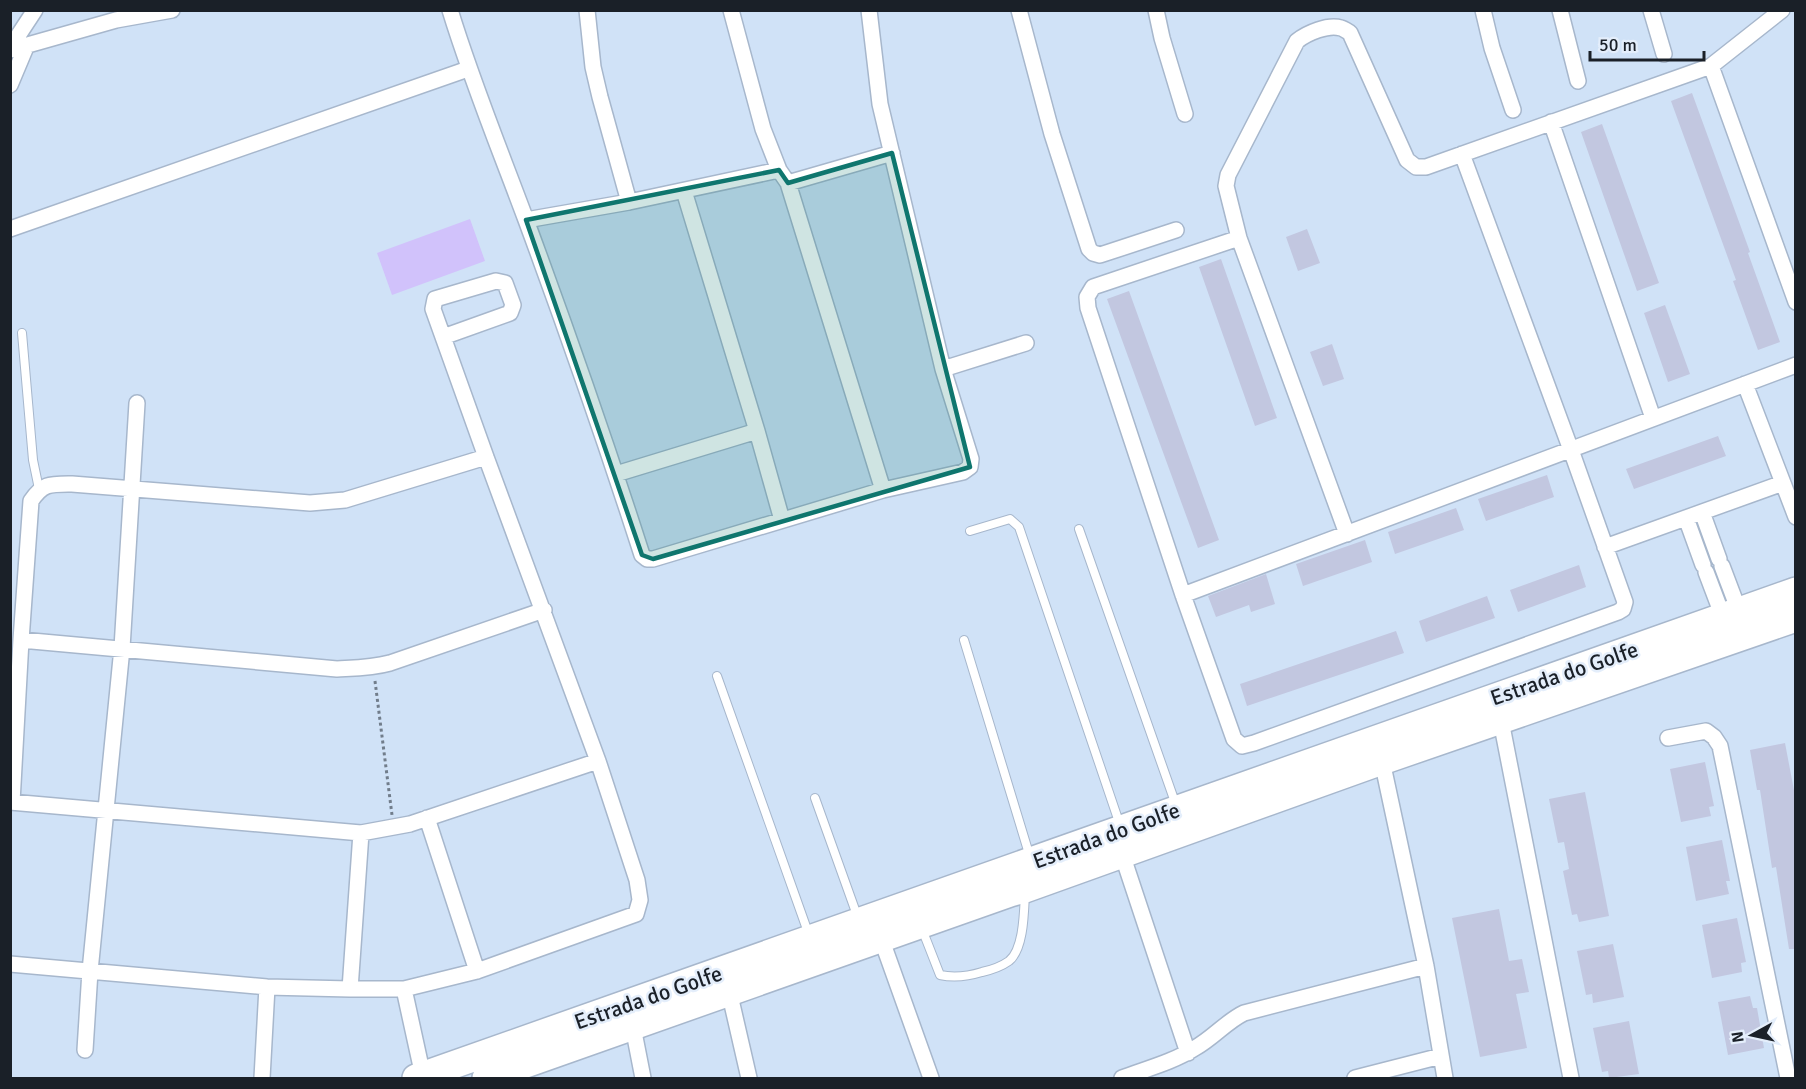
<svg xmlns="http://www.w3.org/2000/svg" width="1806" height="1089" font-family="Signika,sans-serif">
<style>
.garden{fill:#d1c2fb}
.building{fill:#c2c7e0}
.lines{fill:none;stroke-linecap:round;stroke-linejoin:round}
.lane-casing{stroke:#a7b7cc;stroke-width:10}
.street-casing{stroke:#a7b7cc;stroke-width:18}
.highway-casing{stroke:#a7b7cc;stroke-width:30}
.path{stroke:#717d8b;stroke-width:3;stroke-dasharray:3 3;stroke-linecap:butt}
.lane{stroke:#fff;stroke-width:8}
.street{stroke:#fff;stroke-width:15}
.highway{stroke:#fff;stroke-width:27}
.marked{fill:#0f766e;fill-opacity:0.2;stroke:#0f766e;stroke-width:4.5;stroke-linejoin:round}
.labels{text-anchor:middle;stroke-width:5;stroke-linejoin:round;paint-order:stroke}
.street-label{font-size:22px;fill:#1a2028;stroke:#e4eefb}
</style>
<rect width="100%" height="100%" fill="#d0e2f7"/>
<!-- garden -->
<path class="garden" d="M470,219l15,42 -93,34 -15,-42z"/>
<!-- building -->
<path class="building" d="M1692,93l58,159 -2,1 32,89 -22,8 -25,-69 3,-1 -65,-179z
M1602,124l57,159 -22,8 -56,-159z
M1307,229l13,34 -22,8 -12,-34z
M1221,259l56,159 -22,8 -56,-159z
M1129,291l90,249 -21,8 -91,-249z
M1665,305l25,69 -22,8 -24,-69z
M1332,344l12,35 -21,7 -13,-34z
M1718,436l8,20 -92,33 -8,-20z
M1547,475l7,22 -68,24 -8,-22z
M1456,508l8,22 -69,24 -7,-22z
M1365,540l7,22 -69,24 -7,-22z
M1579,565l7,22 -68,25 -8,-22z
M1266,574l9,30 -24,8 -2,-7 -33,12 -8,-21z
M1487,596l8,22 -69,24 -7,-21z
M1396,631l8,22 -157,53 -7,-22z
M1785,743l11,58v148h-7l-13,-82 -4,1 -12,-78h-3l-7,-40z
M1705,762l9,44 -5,1 2,9 -30,6 -11,-53z
M1585,792l24,124 -30,6 -2,-8 -5,1 -9,-44 6,-2 -5,-27 -6,1 -9,-44z
M1722,840l8,41h-4l3,13 -33,7 -10,-54z
M1499,909l10,52 13,-2 7,33 -13,2 11,54 -47,9 -28,-139z
M1737,918l9,44 -5,1 1,9 -30,6 -10,-53z
M1613,944l11,53 -31,6 -1,-9 -6,1 -9,-44z
M1750,996l3,12h4l7,40 -36,7 -10,-53z
M1629,1021l10,53 -30,4 -1,-7 -6,1 -9,-44z"/>
<g class="lines">
<!-- lane casing -->
<g class="lane-casing">
<path id="lane" d="M22,333l11,127 6,29
M1079,529l97,276
M970,531l40,-12 9,8 101,298
M964,640l66,217
M717,676l92,259
M815,798l43,120
M922,929l18,46c14,3 29,1 42,-3 9,-2 20,-6 27,-11 15,-12 15,-50 16,-68"/>
</g>
<!-- street casing -->
<g class="street-casing">
<path id="street" d="M450,10c22,72 50,140 76,210 41,111 80,223 116,335l5,4h6l230,-69 80,-18 7,-5 1,-8 -28,-90 -63,-265 -11,-94
M587,10l6,57 7,30 29,105
M731,10l32,119 16,41 9,13 95,307
M1019,10l33,124 37,115 4,4 7,2 76,-25
M1156,10l6,28 23,76
M1483,10l9,38 21,62
M1560,10l18,71
M1651,10l13,44
M10,48l25,-38
M10,50l106,-30 56,-10
M1711,66l85,236
M10,85l16,-38
M1551,122l102,296
M788,183l104,-30
M684,191l73,240 25,89
M526,220l103,-18 150,-32
M10,229l458,-160
M1239,238l-146,49 -6,10 1,11 95,287 51,144 8,7 12,-3 364,-131 5,-3 2,-7 -54,-152 -109,-296
M943,369l83,-26
M1745,384l51,133
M616,474l141,-43
M1702,512l17,47
M1686,518l17,47
M1347,534l-108,-296 -13,-52 2,-11 69,-134c10,-8 31,-17 44,-13 1,0 8,4 9,5l57,127 9,7h10l285,-101 71,-56
M1605,547l178,-64
M1722,566l17,45
M1706,572l17,45
M1183,595l613,-230
M21,640l10,-139c12,-18 19,-17 41,-17l238,19 35,-3 141,-43
M1501,721l70,357
M1668,738l38,-7 8,6 6,9 68,332
M1382,761l44,205 19,112
M10,802l351,31 49,-9 188,-63
M12,802l9,-162 316,29c19,-1 35,-1 53,-6l154,-53
M427,818l50,153
M1122,854l66,199
M881,938l50,140
M10,964l257,23 83,2h54l73,-18 159,-57 4,-14 -3,-20 -39,-119 -112,-304 -53,-148 2,-10 61,-18 9,2 8,22 -3,8 -67,24
M350,989l11,-156
M404,989l19,87
M729,991l20,87
M633,1027l10,51
M85,1050l5,-79 32,-323 15,-245
M262,1078l5,-91
M1122,1078c24,-9 51,-16 73,-30 18,-10 32,-27 49,-35l182,-47
M1355,1078l86,-22"/>
</g>
<!-- highway casing -->
<g class="highway-casing">
<path id="highway" d="M416,1078l1380,-487
M486,1078l524,-185 15,-4 357,-128 414,-143"/>
</g>
<!-- path -->
<path class="path" d="M375,681l17,134"/>
<!-- lane -->
<use href="#lane" class="lane"/>
<!-- street -->
<use href="#street" class="street"/>
<!-- highway -->
<use href="#highway" class="highway"/>
</g>
<!-- marked area -->
<path class="marked" d="M892,153l78,314 -317,92 -11,-4 -116,-335 253,-50 9,13z"/>
<g class="labels">
<!-- street labels -->
<g class="street-label">
<text transform="translate(1564 673) rotate(-19)" y="8">Estrada do Golfe</text>
<text transform="translate(1106 835) rotate(-20)" y="8">Estrada do Golfe</text>
<text transform="translate(648 997) rotate(-19)" y="8">Estrada do Golfe</text>
</g>
</g>
<!-- border -->
<rect width="1806" height="1089" fill="none" stroke="#1a2028" stroke-width="24"/>
<!-- north arrow -->
<g transform="translate(1752 1035) rotate(262)" stroke="#e4eefb" stroke-width="4.5" paint-order="stroke">
<path d="M0-4.5L10 22L0 15L-10 22Z" fill="#1a2028"/>
<text y="-9" font-size="16" font-weight="bold" text-anchor="middle" fill="#1a2028">N</text>
</g>
<!-- scale -->
<path d="M1590 51v9h114v-9" fill="none" stroke="#1a2028" stroke-width="3"/>
<text x="1599" y="51" font-size="18" fill="#1a2028" stroke="#e4eefb" stroke-width="4.5" paint-order="stroke">50 m</text>
</svg>
